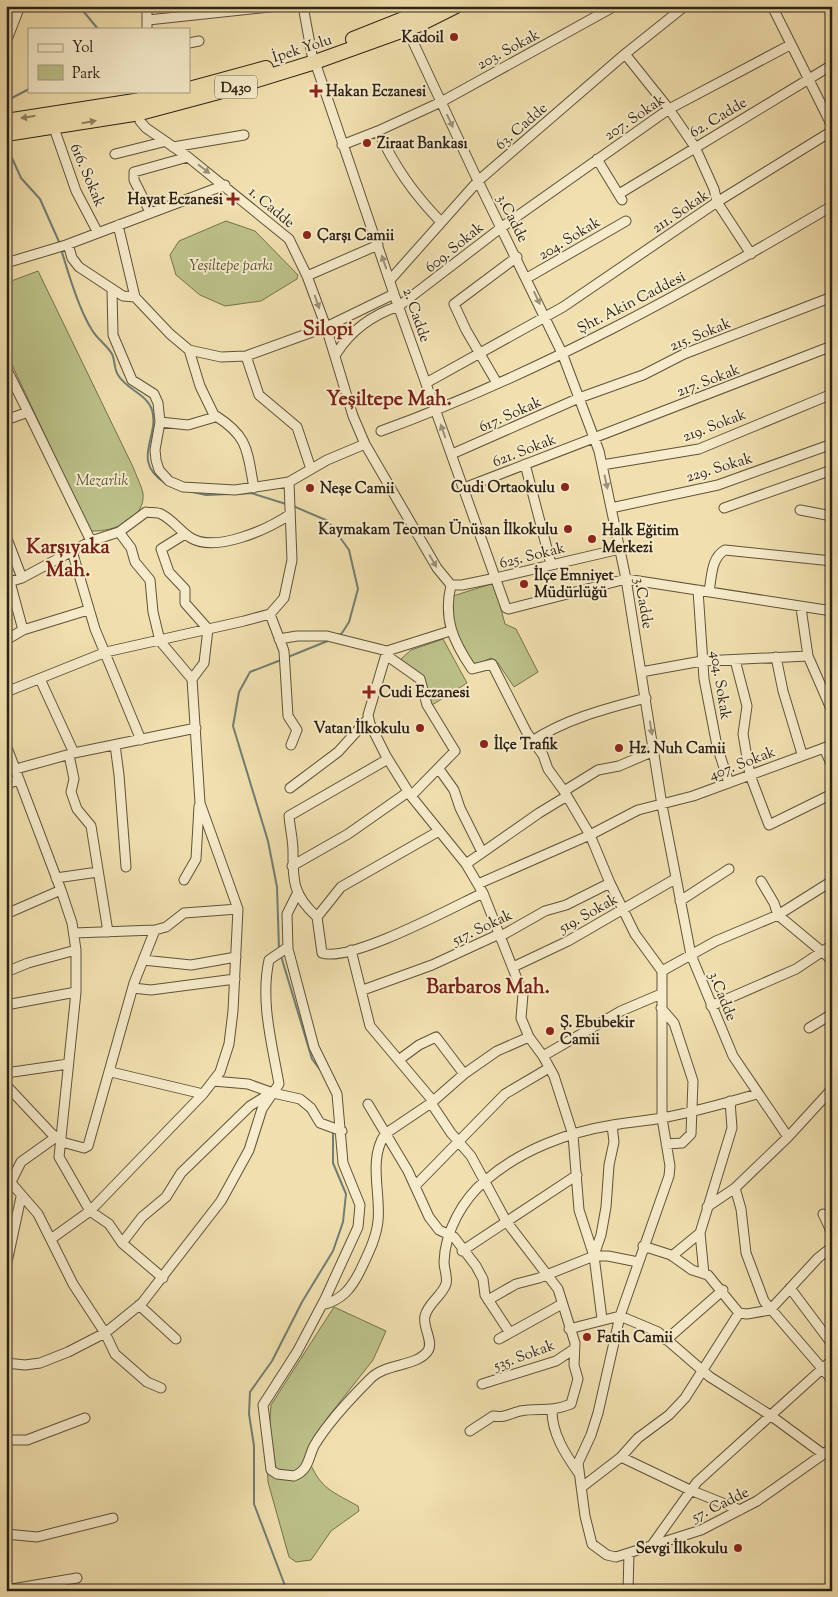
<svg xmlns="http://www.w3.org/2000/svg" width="838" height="1597" font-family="'Sorts Mill Goudy',serif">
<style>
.green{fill:#bcc289;stroke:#747250}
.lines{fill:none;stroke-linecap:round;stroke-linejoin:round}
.stream{stroke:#707e74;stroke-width:2}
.minor-casing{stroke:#5e523c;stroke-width:11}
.highway-casing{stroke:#2d2216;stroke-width:16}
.minor{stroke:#f6ebca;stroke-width:9}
.highway{stroke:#f1e0ae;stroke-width:14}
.oneway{fill:#8f8162}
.oneway2{fill:#9c9179}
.poi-dot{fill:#8f2418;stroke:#f6ebca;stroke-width:2}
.labels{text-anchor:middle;stroke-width:4;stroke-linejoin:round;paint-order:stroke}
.shield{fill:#f6ebca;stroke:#695e4c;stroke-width:1}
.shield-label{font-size:14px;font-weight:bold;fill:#2d2216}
.poi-label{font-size:15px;font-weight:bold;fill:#2d2216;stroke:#f6ebca;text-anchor:start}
.street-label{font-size:15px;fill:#2d2216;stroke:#f6ebca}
.park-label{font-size:15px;font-style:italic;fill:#585238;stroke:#f6ebca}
.district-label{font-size:20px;font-weight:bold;fill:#7a1f14;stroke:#f6ebca}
</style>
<rect width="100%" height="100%" fill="#f1e0ae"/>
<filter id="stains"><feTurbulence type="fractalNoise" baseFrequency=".004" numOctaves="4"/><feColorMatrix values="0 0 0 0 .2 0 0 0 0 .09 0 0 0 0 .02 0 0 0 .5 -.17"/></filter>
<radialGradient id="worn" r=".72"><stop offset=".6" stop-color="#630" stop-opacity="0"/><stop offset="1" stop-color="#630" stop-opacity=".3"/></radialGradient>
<!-- green -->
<path class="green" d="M226,221l29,10 43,44 -1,4 -36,22 -36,5 -25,-11 -24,-20 -6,-20 9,-14z
M38,271l95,196c3,8 8,18 10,26 3,26 -30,39 -51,38l-4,-4 -82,-175v-69z
M494,583l11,41 11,5 22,43 -24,15 -16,-24 -7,-5 -15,7c-18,-11 -22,-44 -26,-63l3,-6z
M443,639l24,44 -35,22 -9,-28 -20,-15 -2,-3 10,-9z
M334,1307l52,24 -13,29 -45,57 -22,35c12,35 21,37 52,54l1,5 -28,20 -20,29 -15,2 -7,-5 -21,-75 -1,-19 4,-58z"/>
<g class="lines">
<!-- stream -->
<path class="stream" d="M79,6l19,23
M6,109l2,-9 21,-11
M8,149l13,29 19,21 20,45
M61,249c7,23 18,61 31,81 5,9 15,15 20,24 3,6 2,15 6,21 9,15 29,19 34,35 8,27 -22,50 13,73
M193,492l13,3 24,-1
M238,494l13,-1 35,11
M293,506l35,15 21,29 9,39 -9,33 -7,11 -4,3
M288,657l42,-17
M279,949l-2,-62 -9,-46 -35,-115 6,-34 11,-20 31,-12
M281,956l31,103 9,12
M287,1591l-33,-87v-58l-5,-32 1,-22 22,-31 30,-59 31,-51 10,-29 3,-28 -13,-31v-31"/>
<!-- minor casing -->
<g class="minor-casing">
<path id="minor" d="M303,6l9,49
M772,6l60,120
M148,20l131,-14
M147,29v-23
M407,29l71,152 84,172 37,98 27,128 36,226 29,150 42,101 55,81
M6,42l14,-36
M189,43l10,-2
M625,54l44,55 26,38 19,42 3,13 34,52
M315,62l79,232 112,314 3,1 117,-30 206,32
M142,91l-2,30 6,7 42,29 101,82 18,37 19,51 27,89 12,28 72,124 14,17
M54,128l22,63 22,42
M378,131c17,36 35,62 63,91
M342,145l36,-14 63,-29 174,-96
M173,147l71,-12
M115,154l48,-12
M597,159l25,41
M619,194l213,-129
M150,212l-16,-32v-8l54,-15
M118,225l17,72 35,37 19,16 32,7 25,-1 80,-29 68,-33
M68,244l4,14 7,9 44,29 12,1
M6,263l60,-18 159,-60
M307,276l71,-31
M527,278l99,-57
M390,280l88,-99 147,-127 60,-48
M112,290l1,45 19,45 22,14 4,9 2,19 -5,28 1,10 3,10 10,11 14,6 52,3 54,-8 38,-22 38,-16
M336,354c15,-24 36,-39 63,-48l103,-79 167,-118 121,-64
M246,356l13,39 38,32 14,42
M6,368l22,44 -22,8
M426,383l137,-76 154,-105 115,-71
M497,383l-31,-53 -12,-26 63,-47
M28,412l63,129
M216,416c33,21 31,35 38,72
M160,422l28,3 27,-8 -15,-31 -11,-36
M381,431c157,-57 307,-140 451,-225
M452,454l127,-56 64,-23 41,-21 148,-57
M525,464l26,100
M602,465l97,-16 133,-55
M464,488l368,-142
M611,508l107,-23 114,-41
M724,508l108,-38
M800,510l32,6
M119,532l12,16 4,14 15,18 3,32 7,29 32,38
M6,536l16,42
M72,551l23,78 46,111
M10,582l13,48
M6,583l16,-5 69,-37 28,-9 27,-20c4,1 11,0 15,2 11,5 20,18 30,24 25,15 77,-9 98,-23
M451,585c-8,34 2,56 21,84l20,-5 35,69 16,22 5,14 16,22 26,44 20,48 25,51 27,37v147l8,48 -1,10 -49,140 -22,97 -7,22 -13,28 7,53 7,28 15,11 9,2 85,-27 56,-29 75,-53
M451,585h11l34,-7 124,-29
M698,590l6,89 13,67 12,37
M709,591c3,-15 2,-33 16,-41l107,11
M801,608l7,48 24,55
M270,614l14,37 4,65 9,14 -6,15
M279,639l18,-3h30l60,15 63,-20
M6,640l17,-10 65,-20
M387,651l-19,64 2,9 16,32 25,40 55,68 17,29 40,101 -2,24 8,19 14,19 78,-45 40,-17
M386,655l34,24 7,26 28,46 -44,45
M776,657l7,34 19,63
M735,660l12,46 -4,28 7,41 19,50 63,-31
M641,672l61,-11 106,-5
M40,679l34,74
M6,692l100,-40 138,-31 26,-7 14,-16 8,-38 -3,-78
M532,741c36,-23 73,-32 114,-43
M6,745l55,145 11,33 4,27v42l-17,165 31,54 19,13 13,19 41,35
M115,745l4,30 7,92
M824,748l8,18
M69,755l5,24 -3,13 6,17 14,17 17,106
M16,769l58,-16 122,-25
M439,769l15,21 6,18 22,44
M6,785l13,-6
M290,788l48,-36 30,-33
M564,791l34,-21 21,-4 35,-15
M439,831l-98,56 -24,30 5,36c28,10 131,-46 161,-60
M466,864l73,-51 28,-17
M292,866l56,-32 60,-42
M56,878l42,-6
M184,880l12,-21 3,-53
M761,881l13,22 4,12 54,45
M478,884l112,-49 48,-25 55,-14 139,-51
M297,894l-10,20 1,35 26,98 23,47 6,69 17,42 -2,22 -33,72 -28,53 -34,53 8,65 6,4 17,2c15,-6 14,-18 20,-30 14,-24 37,-48 56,-67 15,-16 45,-12 57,-27 8,-9 -5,-25 -2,-36 3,-13 17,-20 21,-32 2,-7 -2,-15 -2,-22 1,-31 19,-63 42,-82 35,-30 82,-48 127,-55 16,-3 33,-4 49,-7 32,-6 64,-15 95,-24
M680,901l49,-32
M6,914l55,-24
M317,917c-24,-22 -24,-35 -24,-66 0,-11 -3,-23 -4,-35l99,-57
M74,933l81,-3 11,-3 18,-14 54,-4
M351,950l19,76 63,75
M143,960l48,5 45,-8
M513,967l55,-26 107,-62
M662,971l54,-30 62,-26 54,-34
M6,972l22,-9 48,-13
M133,988l18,2 84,-11
M363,990l69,-25 63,-29h6l44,-25 21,-6 44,-22
M6,1005l70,-13
M711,1006l85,-37 36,-24
M661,1008l13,15 19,58 -2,53 -9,9 -16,1
M809,1028l23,-14
M543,1056l11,20 19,59 6,75 15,46 8,63
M400,1059l19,-14 17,-8 28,37
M111,1072l92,22
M6,1073l62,-9
M213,1081l35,3 25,9
M6,1085l45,48 11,9 22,6 4,-2 46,-163 21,-53
M431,1103l20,30 20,23 35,65 52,68 17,54 -1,22 4,14 -7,25c-22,9 -32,3 -51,7 -12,3 -14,7 -27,5l-23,15
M368,1104l40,67 21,46 10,13 15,7 22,29 7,13 2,16 25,38
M6,1177l32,37 35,70 32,49 10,21 32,28 14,6
M11,1182l10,-20 35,-25
M415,1186l90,-92 44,-26
M735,1188l6,21 5,44 18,48 68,79
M707,1207l28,-19 53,-51 44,-48
M823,1214l9,19
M51,1239l39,-28 113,-117 17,-22 9,-28 4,-33 5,-102 -38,-106 -8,-124 12,-16 4,-34 -23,-26v-14l-16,-17 -8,-23 24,-15
M122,1243l20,-26 24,-20 15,-24 69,-67 13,-8 10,-5 27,6 11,9 9,15 22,8
M643,1246l28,9 21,15 16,5 31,38 8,1 23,-4 48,-52 14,-11
M462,1251l115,-76
M594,1255l7,-20 5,-28 3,-42 5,-23 -2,-17
M672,1256l28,-23
M6,1267l15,-70
M704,1274l-4,-41 32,-105 -2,-27
M790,1288l42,56
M488,1300l28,-16 23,-6 55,-22h14l30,6
M139,1305l37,34
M322,1305c20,-5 29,-16 38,-34 8,-17 16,-32 18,-50 3,-28 -10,-61 7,-87l46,-31 33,-29 33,-23 32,-14
M569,1329l51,-13 38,16 52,45 60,38 53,39
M499,1339l63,-35
M666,1340l57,-50
M6,1363l19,2 15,-2 28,-11 37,-19 37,-30 79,-102 28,-51 13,-41 17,-25c-7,-40 -19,-83 -10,-124l19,-13
M482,1384l74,-23 18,-12
M552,1411c0,22 13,43 26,61
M6,1440h21l58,-22
M621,1457l69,33 50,20
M582,1487l39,-30 17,-19 31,-23 16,-17 54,-85
M6,1534l31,3 76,-19
M652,1545l45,-63 135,-122
M6,1590l71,-12
M628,1591l1,-38"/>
</g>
<!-- highway casing -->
<g class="highway-casing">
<path id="highway" d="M353,39l83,-33
M189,89l77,-21
M6,121l135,-21 38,-9
M6,134l134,-21 75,-20 100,-31 103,-37 38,-19"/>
</g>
<!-- minor -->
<use href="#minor" class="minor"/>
<!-- highway -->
<use href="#highway" class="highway"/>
</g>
<!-- one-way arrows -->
<defs><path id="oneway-solid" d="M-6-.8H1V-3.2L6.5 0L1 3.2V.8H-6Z" transform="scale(1.25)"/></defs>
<g class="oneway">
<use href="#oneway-solid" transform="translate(28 117) rotate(171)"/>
<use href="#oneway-solid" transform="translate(89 122) rotate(-10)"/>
</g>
<g class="oneway2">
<use href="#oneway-solid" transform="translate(450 121) rotate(65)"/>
<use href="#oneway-solid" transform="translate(204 169) rotate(38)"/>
<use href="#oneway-solid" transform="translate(384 262) rotate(-109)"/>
<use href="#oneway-solid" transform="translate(537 298) rotate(65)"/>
<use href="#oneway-solid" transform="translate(317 302) rotate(70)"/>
<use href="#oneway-solid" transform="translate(443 431) rotate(-110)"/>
<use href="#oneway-solid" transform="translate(606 482) rotate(78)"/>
<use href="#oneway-solid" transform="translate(433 561) rotate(59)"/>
<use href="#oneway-solid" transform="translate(651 728) rotate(81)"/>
</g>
<!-- markers -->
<g class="poi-dot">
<circle cx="454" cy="37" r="5"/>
<path d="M313.5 83.5h5v5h5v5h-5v5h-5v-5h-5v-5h5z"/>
<circle cx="367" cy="143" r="5"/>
<path d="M230.5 191.5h5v5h5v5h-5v5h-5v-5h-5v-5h5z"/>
<circle cx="307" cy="235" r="5"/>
<circle cx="565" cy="487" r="5"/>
<circle cx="310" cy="488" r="5"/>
<circle cx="568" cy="529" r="5"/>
<circle cx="592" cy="539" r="5"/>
<circle cx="524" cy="584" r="5"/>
<path d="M366.5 684.5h5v5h5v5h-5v5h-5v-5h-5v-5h5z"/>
<circle cx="420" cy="728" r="5"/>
<circle cx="484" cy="744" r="5"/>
<circle cx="619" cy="748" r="5"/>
<circle cx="550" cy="1031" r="5"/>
<circle cx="587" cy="1337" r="5"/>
<circle cx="738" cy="1548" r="5"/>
</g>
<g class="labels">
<!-- shield labels -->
<rect class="shield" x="215" y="75.5" width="42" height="23" rx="4"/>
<g class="shield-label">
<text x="236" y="92">D430</text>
</g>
<!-- poi labels -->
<g class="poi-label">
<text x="444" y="42" text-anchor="end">Kadoil</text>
<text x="326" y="96">Hakan Eczanesi</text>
<text x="377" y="148">Ziraat Bankası</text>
<text x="223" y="204" text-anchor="end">Hayat Eczanesi</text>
<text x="317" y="240">Çarşı Camii</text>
<text x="555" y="492" text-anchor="end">Cudi Ortaokulu</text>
<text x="320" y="493">Neşe Camii</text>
<text x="558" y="534" text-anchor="end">Kaymakam Teoman Ünüsan İlkokulu</text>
<text x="602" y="535">Halk Eğitim<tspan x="602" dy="17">Merkezi</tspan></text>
<text x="534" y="580">İlçe Emniyet<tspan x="534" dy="17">Müdürlüğü</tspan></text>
<text x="379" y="697">Cudi Eczanesi</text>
<text x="410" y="733" text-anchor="end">Vatan İlkokulu</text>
<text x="494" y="749">İlçe Trafik</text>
<text x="629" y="753">Hz. Nuh Camii</text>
<text x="560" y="1027">Ş. Ebubekir<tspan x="560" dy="17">Camii</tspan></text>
<text x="597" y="1342">Fatih Camii</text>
<text x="728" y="1553" text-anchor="end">Sevgi İlkokulu</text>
</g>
<!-- street labels -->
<g class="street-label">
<text transform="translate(302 48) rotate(-18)" y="5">İpek Yolu</text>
<text transform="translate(508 49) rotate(-28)" y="5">203. Sokak</text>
<text transform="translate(634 117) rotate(-34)" y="5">207. Sokak</text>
<text transform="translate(718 117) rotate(-31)" y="5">62. Cadde</text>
<text transform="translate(521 126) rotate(-41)" y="5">63. Cadde</text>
<text transform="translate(88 175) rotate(67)" y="5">616. Sokak</text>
<text transform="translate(272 207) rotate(40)" y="5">1. Cadde</text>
<text transform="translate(680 211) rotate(-34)" y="5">211. Sokak</text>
<text transform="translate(513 218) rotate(63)" y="5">3.Cadde</text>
<text transform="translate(569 238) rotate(-31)" y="5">204. Sokak</text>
<text transform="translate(454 247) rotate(-39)" y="5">609. Sokak</text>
<text transform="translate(631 302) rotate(-27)" y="5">Şht. Akin Caddesi</text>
<text transform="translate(417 315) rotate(71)" y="5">2. Cadde</text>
<text transform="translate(700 334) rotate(-22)" y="5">215. Sokak</text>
<text transform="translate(708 380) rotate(-21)" y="5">217. Sokak</text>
<text transform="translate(510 414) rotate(-24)" y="5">617. Sokak</text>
<text transform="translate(714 425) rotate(-21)" y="5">219. Sokak</text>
<text transform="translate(524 450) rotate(-21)" y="5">621. Sokak</text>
<text transform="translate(719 467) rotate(-17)" y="5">229. Sokak</text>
<text transform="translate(532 555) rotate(-14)" y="5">625. Sokak</text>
<text transform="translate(644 603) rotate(80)" y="5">3.Cadde</text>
<text transform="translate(721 685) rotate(81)" y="5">404. Sokak</text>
<text transform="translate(742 763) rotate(-21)" y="5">407. Sokak</text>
<text transform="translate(588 913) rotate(-29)" y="5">519. Sokak</text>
<text transform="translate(482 927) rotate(-25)" y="5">517. Sokak</text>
<text transform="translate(723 996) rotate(68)" y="5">3.Cadde</text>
<text transform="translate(524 1355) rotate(-20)" y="5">535. Sokak</text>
<text transform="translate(720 1504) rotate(-26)" y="5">57. Cadde</text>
</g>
<!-- park labels -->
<g class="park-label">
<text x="231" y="270">Yeşiltepe parkı</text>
<text x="102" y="485">Mezarlık</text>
</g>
<!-- district labels -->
<g class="district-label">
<text x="328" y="335">Silopi</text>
<text x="389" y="405">Yeşiltepe Mah.</text>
<text x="68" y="553">Karşıyaka<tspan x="68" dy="23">Mah.</tspan></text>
<text x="488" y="993">Barbaros Mah.</text>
</g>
</g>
<!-- margin -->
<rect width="838" height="1597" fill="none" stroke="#f1e0ae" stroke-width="25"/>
<rect x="8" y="8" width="823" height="1582" fill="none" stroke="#2d2216" stroke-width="2.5"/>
<rect x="12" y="12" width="813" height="1572" fill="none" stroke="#2d2216"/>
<!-- legend -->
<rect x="28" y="28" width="162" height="65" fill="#f6ebca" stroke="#a69b82"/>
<rect x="38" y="44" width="25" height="8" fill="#f6ebca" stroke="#a69b82"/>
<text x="72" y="52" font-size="15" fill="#2d2216">Yol</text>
<rect x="38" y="65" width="25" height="15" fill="#bcc289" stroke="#a69b82"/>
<text x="72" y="78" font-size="15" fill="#2d2216">Park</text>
<rect width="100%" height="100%" filter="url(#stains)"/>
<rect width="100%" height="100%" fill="url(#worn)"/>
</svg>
